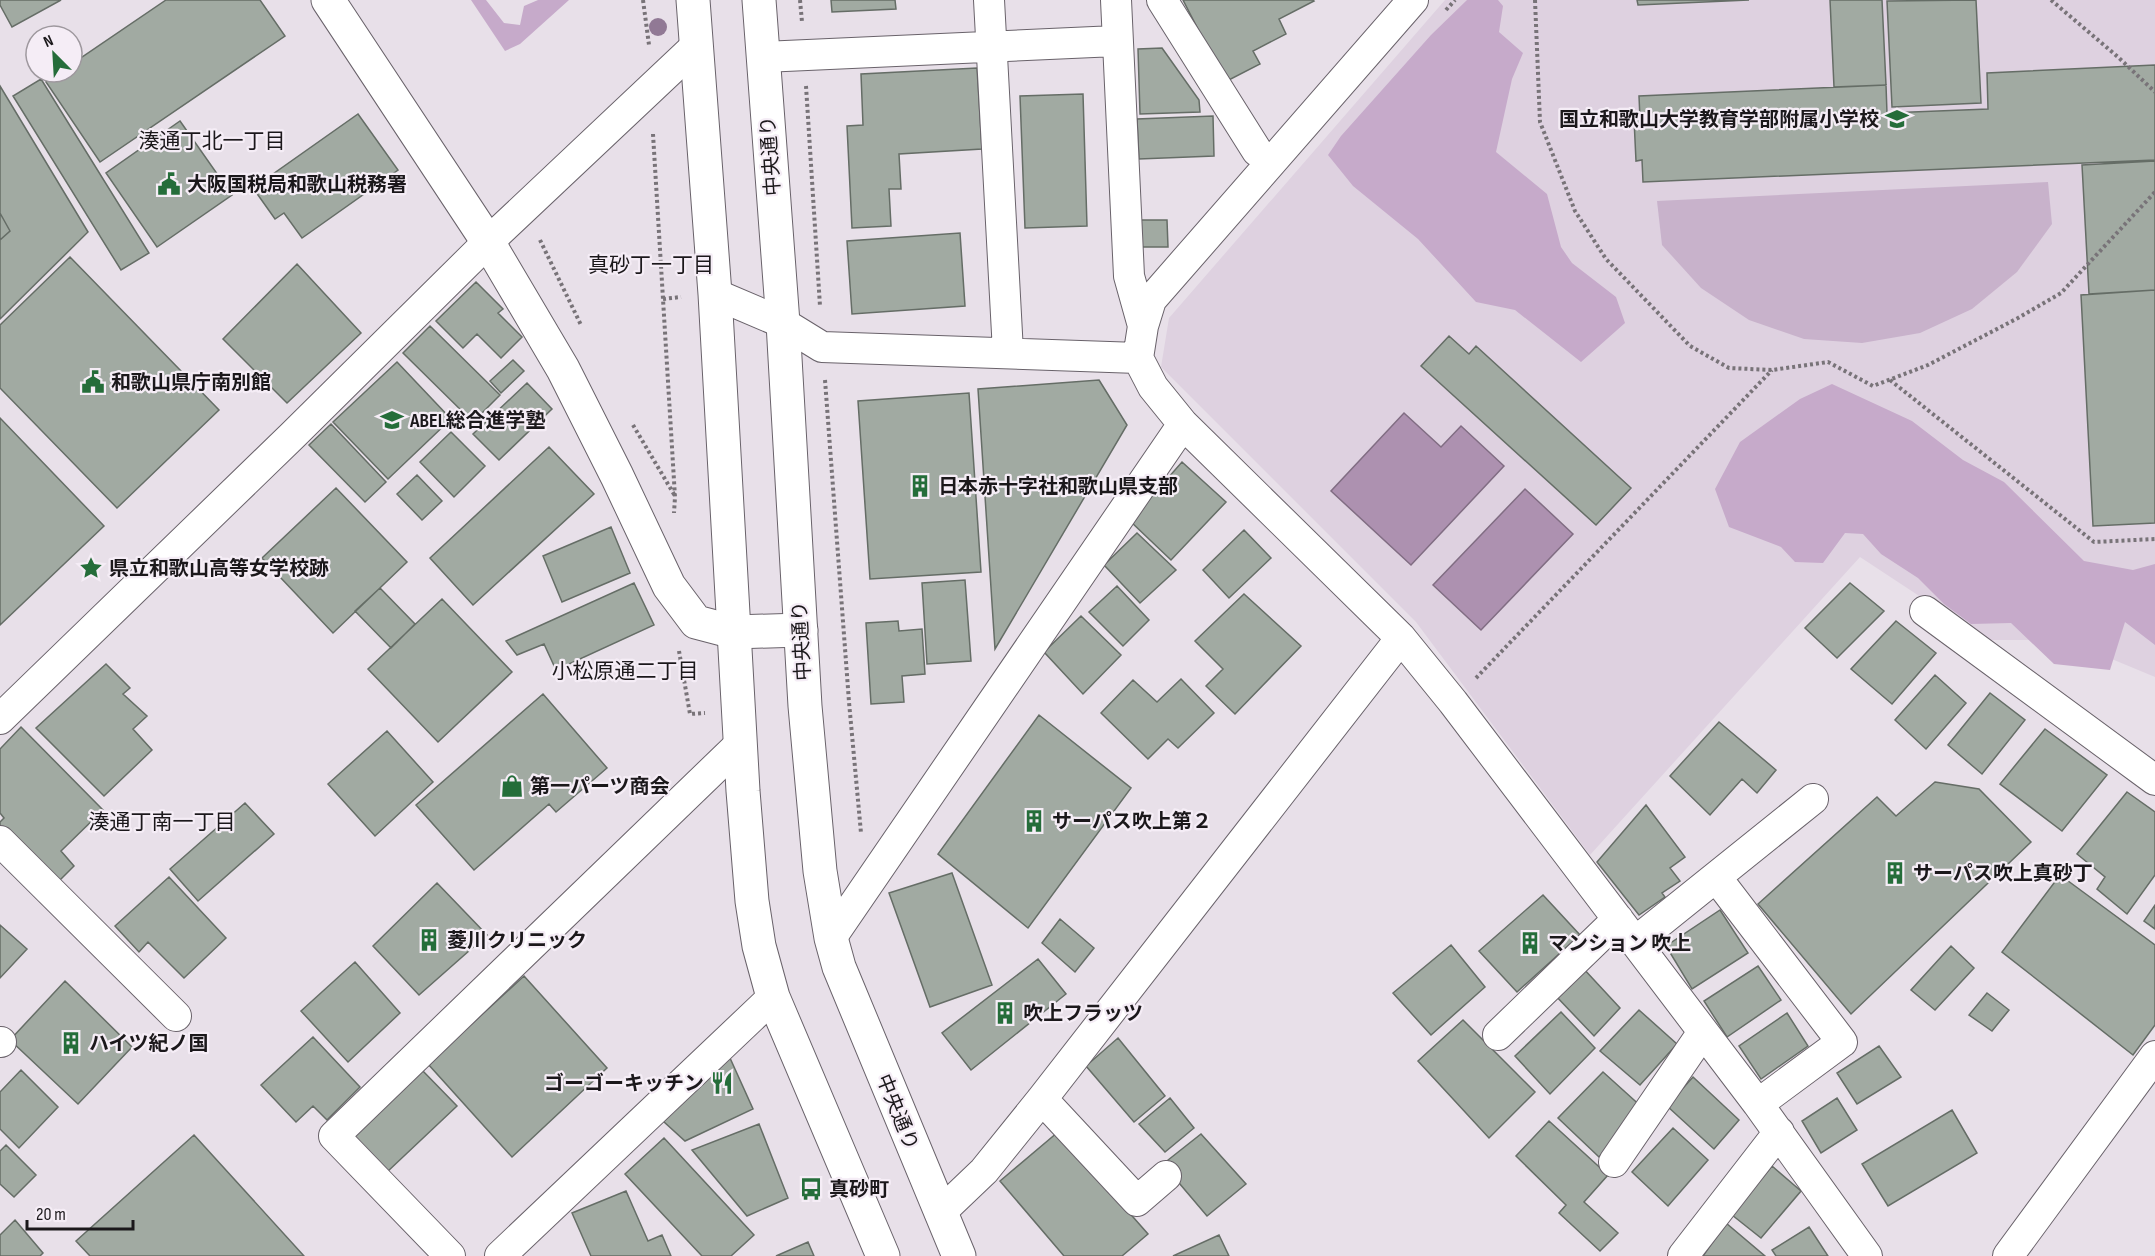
<svg xmlns="http://www.w3.org/2000/svg" width="2155" height="1256" font-family="'Sofia Sans Condensed','Noto Sans JP',sans-serif">
<style>
.built{fill:#ded1e0}
.green{fill:#c8b2cb}
.forest{fill:#c6aaca}
.water{fill:#ad91b0;stroke:#816d83;stroke-width:1.5}
.building{fill:#a1aaa2;stroke:#656d66;stroke-width:1.5}
.lines{fill:none;stroke-linecap:round;stroke-linejoin:round}
.street-casing{stroke:#69626a;stroke-width:32}
.secondary-casing{stroke:#69626a;stroke-width:35}
.highway-casing{stroke:#69626a;stroke-width:35}
.path{stroke:#787378;stroke-width:4;stroke-dasharray:3 3;stroke-linecap:butt}
.street{stroke:#fff;stroke-width:30}
.secondary{stroke:#fff;stroke-width:33}
.highway{stroke:#fff;stroke-width:33}
.tree{fill:#917995}
.labels{text-anchor:middle;stroke-width:4.5;stroke-linejoin:round;paint-order:stroke}
.poi-label{font-size:20px;font-weight:bold;fill:#1b181b;stroke:#f5edf6;text-anchor:start}
.street-label{font-size:20px;fill:#1b181b;stroke:#f5edf6}
.neighbourhood-label{font-size:21px;fill:#1b181b;stroke:#f5edf6}
</style>
<rect width="100%" height="100%" fill="#e8e0e9"/>
<!-- built -->
<path class="built" d="M1445,0h710v677l-89,-37h-80l-126,-83 -270,298 -174,-233 -255,-255 8,-49z"/>
<!-- green -->
<path class="green" d="M2048,182l4,42 -35,48 -45,37 -52,24 -58,10 -58,-4 -55,-19 -48,-32 -39,-43 -5,-44z"/>
<!-- forest -->
<path class="forest" d="M471,0h15l18,23 16,2 4,-19 14,-6h31l-49,44 -15,7z
M1467,0h31l5,6 -4,26 24,21 -11,26 -16,73 51,42 14,53 11,16 44,34 9,26 -44,39 -66,-52 -39,-8 -58,-63 -65,-53 -25,-31 13,-19 90,-101z
M1832,384l80,37 51,39 41,22 80,79 49,9 22,-6v81l-30,-23 -15,48 -56,-6 -43,-41 -40,1 -27,-20 -26,-26 -37,-24 -18,-20 -18,-1 -22,30 -28,-1 -14,-15 -52,-20 -14,-38 25,-47 60,-43z"/>
<!-- water -->
<path class="water" d="M1404,413l37,34 20,-21 43,40 -93,99 -80,-74z
M1525,489l48,45 -92,96 -48,-45z"/>
<!-- building -->
<path class="building" d="M0,0h61l-49,27 -12,-22z
M166,0h94l25,36 -185,126 -54,-80 14,-10h12v-8z
M831,0h64l1,9 -64,3z
M1183,0h130l1,1 -35,18 7,15 -33,17 7,13 -35,18z
M1637,0h112l-111,5z
M1830,0h52l4,85 -52,2z
M1976,0l5,103 -89,4 -5,-106z
M1162,48l37,52 1,12 -60,2 -2,-65z
M2155,65v95l-512,22 -1,-22 -6,1 -2,-42h6l-1,-23 247,-11 1,28 101,-4 -1,-36z
M977,68l5,81 -83,5 2,35h-12l2,37 -39,2 -5,-102 16,-1 -2,-51z
M41,79l108,174 -28,17 -108,-174z
M0,86l88,146 -88,87v-79l10,-9 -10,-18z
M1083,94l4,132 -62,2 -5,-132z
M358,114l40,56 -96,68 -18,-25 -9,6 -22,-31z
M1213,116l1,40 -75,3 -2,-40z
M180,121l52,74 -75,52 -51,-74z
M2155,161v129l-66,4 -7,-129z
M0,213l10,18 -10,9z
M1137,220h30l1,27h-32z
M960,233l5,73 -113,8 -5,-73z
M70,257l149,153 -102,98 -117,-120v-63z
M297,264l64,69 -74,70 -64,-64z
M476,282l27,27 -5,4 24,24 -21,21 -24,-24 -14,14 -27,-27z
M2155,290v233l-62,3 -12,-231z
M430,326l70,69 -27,27 -70,-69z
M1449,336l20,18 7,-8 155,142 -35,37 -175,-159z
M513,360l11,11 -23,22 -11,-12z
M397,362l54,57 -63,60 -55,-57z
M1099,380l28,45 -132,224 -17,-260z
M527,383l25,26 -53,51 -26,-26z
M969,393l12,179 -111,7 -12,-178z
M0,418l104,108 -104,99z
M331,424l55,58 -21,20 -56,-57z
M451,432l34,34 -31,31 -34,-35z
M549,447l45,47 -121,111 -43,-47z
M1182,462l44,40 -55,58 -41,-39z
M417,475l25,26 -20,19 -25,-26z
M336,488l71,74 -74,71 -71,-75z
M611,527l19,46 -68,29 -19,-46z
M1244,530l27,28 -42,40 -26,-28z
M1137,533l39,37 -36,33 -36,-38z
M965,580l6,81 -44,3 -5,-81z
M634,583l20,42 -98,45 -12,-26 -27,11 -11,-14z
M1850,583l34,28 -47,47 -32,-30z
M1117,586l32,34 -26,26 -34,-34z
M380,588l35,36 -24,24 -36,-37z
M1244,594l57,52 -66,68 -29,-28 17,-17 -28,-28z
M442,599l70,73 -74,70 -70,-73z
M1081,616l40,39 -38,39 -39,-42z
M898,621l1,10 23,-2 3,45 -23,2 2,26 -33,2 -5,-81z
M1896,621l40,32 -44,51 -41,-35z
M106,664l24,24 -7,6 24,22 -14,13 19,21 -48,46 -68,-68z
M1935,675l31,28 -40,46 -31,-29z
M1181,679l33,34 -36,35 -10,-9 -20,20 -47,-46 32,-33 24,22z
M1990,693l35,27 -43,54 -34,-29z
M543,694l64,74 -51,44 -7,-8 -75,66 -58,-65z
M1039,715l92,73 -103,140 -90,-74z
M1719,722l57,48 -19,23 -15,-14 -32,36 -40,-39z
M21,727l82,83 -42,41 13,15 -17,17 -57,-57v-4l4,-4 -4,-5v-64z
M2045,729l62,46 -45,56 -62,-47z
M387,731l46,51 -58,54 -47,-52z
M1935,782l44,7 52,53 -180,172 -93,-110 119,-107 19,19z
M2127,792l28,20v63l-28,39 -30,-25 8,-12 -28,-23z
M245,803l29,31 -76,67 -28,-32z
M1646,805l39,52 -15,11 10,13 -18,12 3,4 -26,18 -42,-53z
M952,873l40,112 -62,22 -41,-114z
M2060,875l95,70v80l-22,30 -131,-103z
M169,877l57,61 -42,40 -36,-36 -9,10 -24,-26z
M437,883l50,52 -68,60 -46,-49z
M1543,895l37,40 -63,57 -38,-41z
M2155,905v24l-11,-8z
M1720,910l28,43 -56,36 -26,-43z
M1060,919l34,29 -19,24 -33,-29z
M0,925l27,24 -27,29z
M1451,945l34,42 -54,48 -38,-42z
M1951,946l23,22 -39,42 -24,-20z
M1038,959l28,35 -95,76 -29,-37z
M355,962l45,51 -52,49 -47,-51z
M1758,966l23,34 -54,37 -23,-36z
M1582,967l38,41 -26,28 -40,-42z
M524,976l83,92 -95,89 -84,-93z
M65,981l67,66 -54,57 -68,-64z
M1987,993l22,17 -17,21 -23,-16z
M1639,1010l38,34 -37,41 -40,-34z
M1561,1012l34,36 -45,46 -35,-38z
M1787,1013l21,33 -47,33 -22,-33z
M1463,1020l72,72 -46,46 -71,-77z
M313,1037l47,50 -33,33 -14,-14 -17,16 -35,-37z
M1118,1038l47,58 -31,26 -48,-56z
M1879,1046l22,31 -44,27 -20,-31z
M730,1058l23,51 -68,32 -22,-20z
M421,1069l36,37 -71,67 -35,-38z
M21,1070l37,37 -39,41 -19,-19v-37z
M1603,1072l41,37 -45,48 -41,-39z
M1693,1077l46,43 -25,29 -47,-43z
M1170,1098l24,30 -29,24 -26,-28z
M1837,1098l20,32 -36,23 -19,-32z
M1952,1110l25,43 -89,53 -26,-42z
M1549,1121l59,54 -24,27 34,31 -18,18 -41,-38 7,-8 -50,-49z
M759,1124l29,74 -41,18 -55,-66z
M1673,1128l35,32 -40,46 -36,-34z
M1058,1132l90,102 -26,22h-58l-64,-75z
M1201,1134l45,50 -39,32 -44,-52z
M194,1135l110,121h-214l-14,-15z
M664,1138l90,97 -23,21h-29l-77,-82z
M6,1145l30,30 -22,22 -14,-13v-33z
M1772,1166l29,25 -40,47 -29,-23z
M626,1191l22,50 14,-6 9,21h-80l-19,-43z
M15,1220l28,33 -3,3h-40v-21z
M1726,1223l39,33h-62z
M1809,1227l19,29h-52l-4,-6z
M1219,1235l10,21h-56z
M808,1242l6,14h-38z"/>
<g class="lines">
<!-- street casing -->
<g class="street-casing">
<path id="street" d="M989,0l19,352
M1116,0l13,276 14,50
M1162,0l95,151
M763,57l353,-16
M715,294l68,29 39,24 316,11 15,29 30,37 218,214 52,64 305,402 109,152
M1138,358l5,-32 8,-26 262,-300
M1925,611l230,169
M0,719l293,-284 195,-193 208,-196
M0,841l176,175
M1716,877l126,165 -84,62
M831,938l352,-514
M1635,942l178,-143
M1498,1035l120,-116
M0,1042h1
M1042,1099l95,102 29,-25
M1614,1162l89,-130
M940,1213l44,-42 58,-72 359,-461
M450,1256l-116,-120 406,-392
M500,1256l273,-259
M1683,1256l96,-124
M2008,1256l147,-200"/>
</g>
<!-- secondary casing -->
<g class="secondary-casing">
<path id="secondary" d="M328,0l160,242 75,127 54,107 52,110 27,36 38,10 67,-2"/>
</g>
<!-- highway casing -->
<g class="highway-casing">
<path id="highway" d="M693,0l22,294 28,497 9,110 7,45 14,51 110,259
M759,0l24,323 22,383 15,165 11,67 8,29 120,289"/>
</g>
<!-- path -->
<path class="path" d="M643,0l6,45
M800,0l2,22
M1535,0l5,122 35,89 31,48 84,87 39,22 43,2 56,-8 45,24 55,-21 90,-47 43,-25 94,-101
M2051,0l67,57 37,35
M1446,10l9,-10
M806,86l14,220
M653,134l22,363 -1,16
M540,240l41,85
M663,299l18,-2
M825,380l24,322 12,131
M1890,380l204,162 61,-3
M633,425l42,71
M679,651l11,63 15,-1
M1476,678l296,-308"/>
<!-- street -->
<use href="#street" class="street"/>
<!-- secondary -->
<use href="#secondary" class="secondary"/>
<!-- highway -->
<use href="#highway" class="highway"/>
</g>
<!-- trees -->
<circle class="tree" cx="658" cy="27" r="9"/>
<!-- icons -->
<defs>
<g id="school-bare" transform="scale(1.8)"><path d="M0-5L7-2L0 1L-7-2ZM-4 1L0 2.5L4 1V4Q0 6-4 4Z" fill="#256d3a" stroke="#f5edf6" stroke-width="2.5" paint-order="stroke"/></g>
<g id="civic-bare" transform="scale(1.8)"><path d="M-.6-6.5H3V-4.5H.6V-3L4-1V1h2V6H-6V1h2V-1L-.6-3ZM-1.2 2.5V6h2.4V2.5Z" fill="#256d3a" stroke="#f5edf6" stroke-width="2.5" paint-order="stroke"/></g>
<g id="building-bare" transform="scale(1.8)"><path d="M-4-6H4V6H1V3H-1V6H-4ZM-2.5-4.3h1.7v1.8h-1.7ZM.8-4.3h1.7v1.8H.8ZM-2.5-1h1.7V.8h-1.7ZM.8-1h1.7V.8H.8Z" fill="#256d3a" stroke="#f5edf6" stroke-width="2.5" paint-order="stroke"/></g>
<g id="sight-bare" transform="scale(1.8)"><path d="M0-6L1.8-2.2L6-1.7L2.9 1.2L3.7 5.4L0 3.3L-3.7 5.4L-2.9 1.2L-6-1.7L-1.8-2.2Z" fill="#256d3a" stroke="#f5edf6" stroke-width="2.5" paint-order="stroke"/></g>
<g id="shop-bare" transform="scale(1.8)"><path d="M-5-2.5h2.3a2.7 3.5 0 0 1 5.4 0H5L5.5 6h-11ZM-1.5-2.5h3a1.5 2.3 0 0 0-3 0Z" fill="#256d3a" stroke="#f5edf6" stroke-width="2.5" paint-order="stroke"/></g>
<g id="restaurant-bare" transform="scale(1.8)"><path d="M-5-6h1v4h1v-4h1v4h1v-4h1v5L-1.5 .5V6h-2V.5L-5-1ZM5-6V6H3V1.5H1.5Q1.5-4 5-6Z" fill="#256d3a" stroke="#f5edf6" stroke-width="2.5" paint-order="stroke"/></g>
<g id="bus-bare" transform="scale(1.8)"><path d="M-5-6H5V4H4V6H2V4H-2V6H-4V4H-5ZM-3.5-4V0h7V-4ZM-3.5 1.2v1.5H-2V1.2ZM2 1.2v1.5H3.5V1.2Z" fill="#256d3a" stroke="#f5edf6" stroke-width="2.5" paint-order="stroke"/></g>
</defs>
<g fill-rule="evenodd">
<use href="#school-bare" x="1897" y="119"/>
<use href="#civic-bare" x="169" y="184"/>
<use href="#civic-bare" x="93" y="382"/>
<use href="#school-bare" x="392" y="420"/>
<use href="#building-bare" x="920" y="486"/>
<use href="#sight-bare" x="91" y="568"/>
<use href="#shop-bare" x="512" y="786"/>
<use href="#building-bare" x="1034" y="821"/>
<use href="#building-bare" x="1895" y="873"/>
<use href="#building-bare" x="429" y="940"/>
<use href="#building-bare" x="1530" y="943"/>
<use href="#building-bare" x="1005" y="1013"/>
<use href="#building-bare" x="71" y="1043"/>
<use href="#restaurant-bare" x="722" y="1083"/>
<use href="#bus-bare" x="811" y="1189"/>
</g>
<g class="labels">
<!-- poi labels -->
<g class="poi-label">
<text x="1879" y="126" text-anchor="end">国立和歌山大学教育学部附属小学校</text>
<text x="187" y="191">大阪国税局和歌山税務署</text>
<text x="111" y="389">和歌山県庁南別館</text>
<text x="410" y="427">ABEL総合進学塾</text>
<text x="938" y="493">日本赤十字社和歌山県支部</text>
<text x="109" y="575">県立和歌山高等女学校跡</text>
<text x="530" y="793">第一パーツ商会</text>
<text x="1052" y="828">サーパス吹上第２</text>
<text x="1913" y="880">サーパス吹上真砂丁</text>
<text x="447" y="947">菱川クリニック</text>
<text x="1548" y="950">マンション 吹上</text>
<text x="1023" y="1020">吹上フラッツ</text>
<text x="89" y="1050">ハイツ紀ノ国</text>
<text x="704" y="1090" text-anchor="end">ゴーゴーキッチン</text>
<text x="829" y="1196">真砂町</text>
</g>
<!-- street labels -->
<g class="street-label">
<text transform="translate(770 156) rotate(-94)" y="7">中央通り</text>
<text transform="translate(801 641) rotate(-93)" y="7">中央通り</text>
<text transform="translate(898 1112) rotate(68)" y="7">中央通り</text>
</g>
<!-- neighbourhood labels -->
<g class="neighbourhood-label">
<text x="212" y="148">湊通丁北一丁目</text>
<text x="651" y="272">真砂丁一丁目</text>
<text x="625" y="678">小松原通二丁目</text>
<text x="162" y="829">湊通丁南一丁目</text>
</g>
</g>
<!-- north arrow -->
<g transform="translate(54 54) rotate(336)"><circle r="28" fill="#f5edf6" stroke="#9e989e" stroke-width="1.5"/>
<path d="M0-4.5L10 22L0 15L-10 22Z" fill="#256d3a"/>
<text y="-9" font-size="16" font-weight="bold" text-anchor="middle" fill="#1b181b">N</text>
</g>
<!-- scale -->
<path d="M27 1220v9h106v-9" fill="none" stroke="#1b181b" stroke-width="3"/>
<text x="36" y="1220" font-size="18" fill="#1b181b" stroke="#f5edf6" stroke-width="4.5" paint-order="stroke">20 m</text>
</svg>
